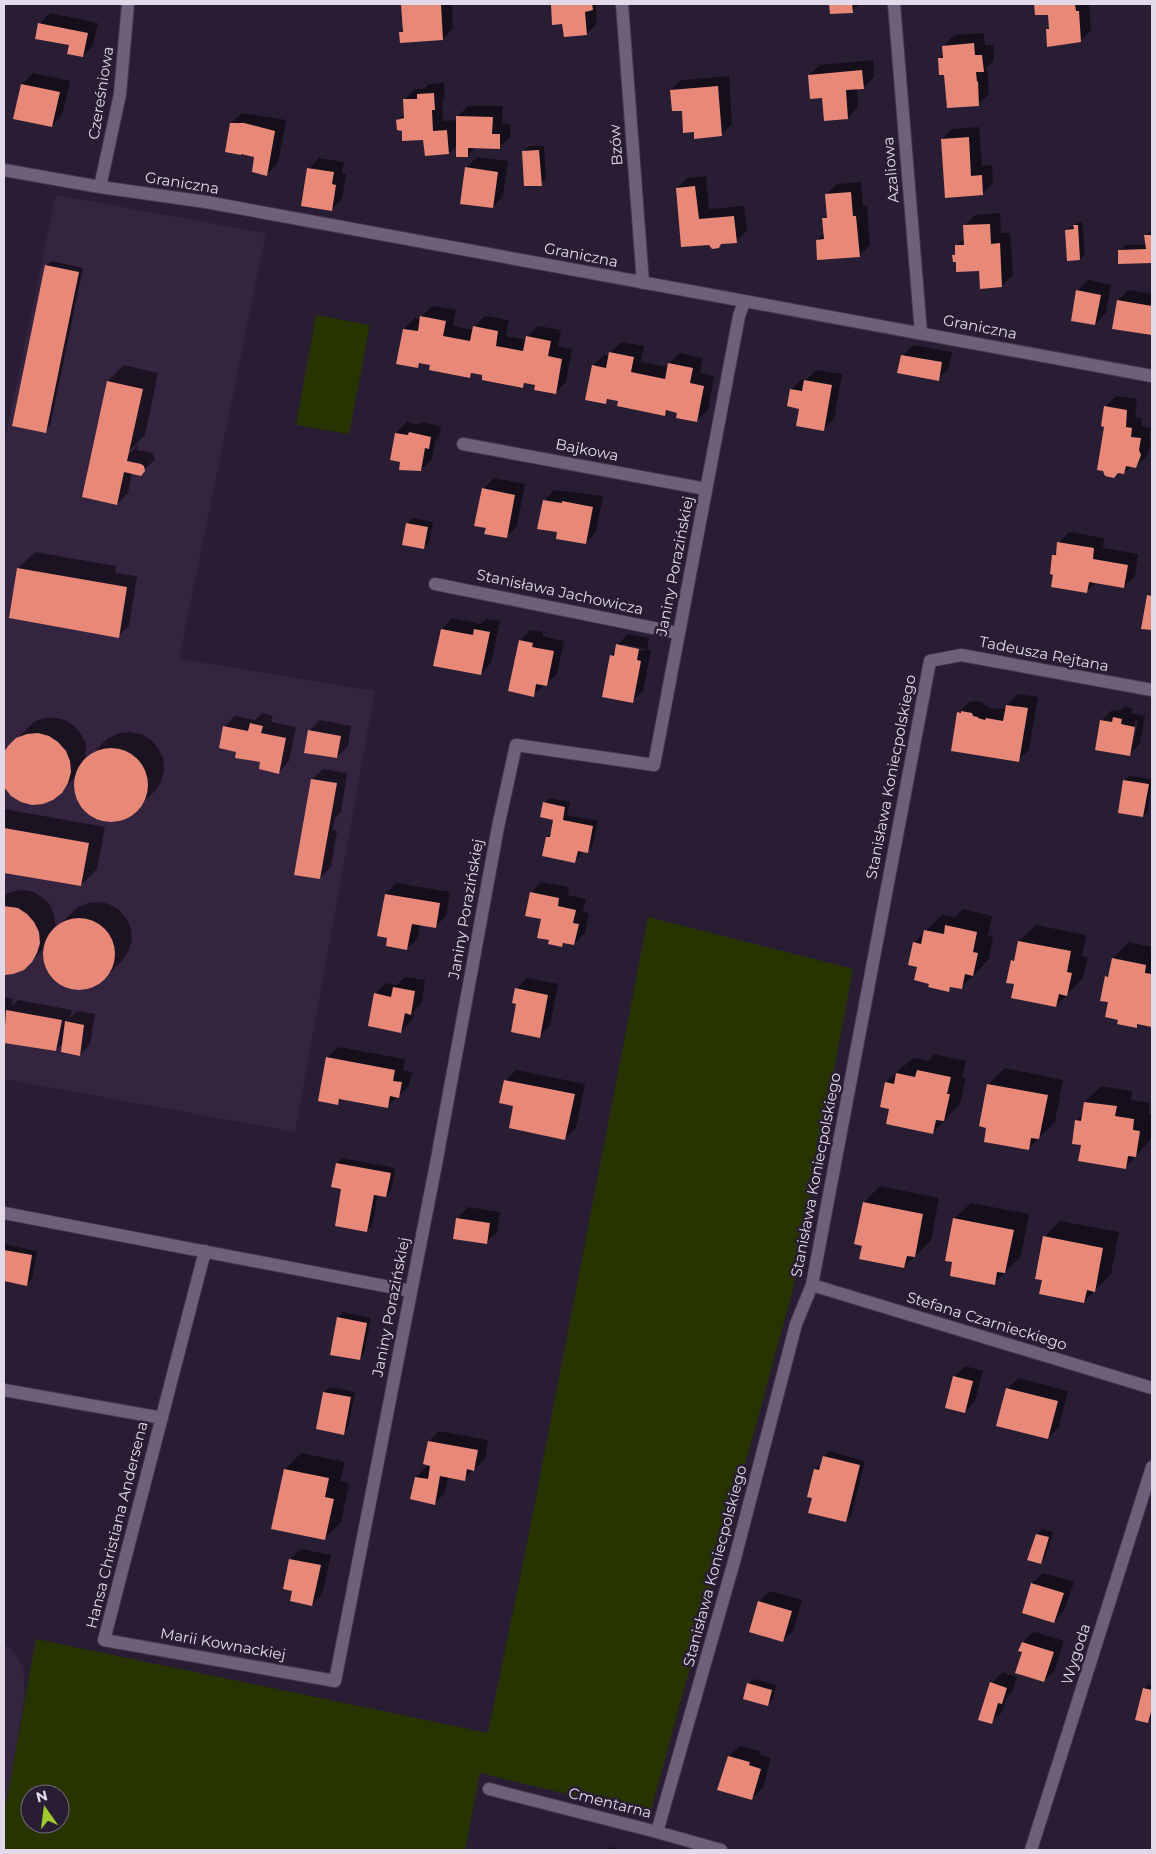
<svg xmlns="http://www.w3.org/2000/svg" width="1156" height="1854" font-family="Montserrat,sans-serif">
<style>
.built{fill:#342440}
.green{fill:#273400;fill-rule:evenodd}
.shadow{fill:#0007;fill-rule:evenodd}
.building{fill:#e78879}
.lines{fill:none;stroke-linecap:round;stroke-linejoin:round}
.minor-casing{stroke:#44394c;stroke-width:14}
.minor{stroke:#6e607b;stroke-width:12}
.labels{text-anchor:middle;stroke-width:5;stroke-linejoin:round;paint-order:stroke}
.street-label{font-size:15px;fill:#e2dae9;stroke:#291d34}
</style>
<rect width="100%" height="100%" fill="#291d34"/>
<!-- built -->
<path class="built" d="M56,195l210,38 -87,426 196,32 -80,441 -291,-53v-635z
M4,1646l6,1 13,20 2,28 -21,119z"/>
<!-- green -->
<path class="green" d="M316,315l54,10 -21,109 -53,-9z
M648,917l205,52 -60,320 -143,525 -170,-41 -15,77h-461v-36l32,-175 452,94 41,-200zM30,1794h30v30h-30z"/>
<!-- shadow -->
<path class="shadow" d="M402,4h50l1,24 -10,11 -42,-7 3,-3z
M552,4h46l-2,2 1,17 -10,11 -24,-11 -10,1z
M831,4h29l-8,7 -21,2z
M1036,4h53l2,26 -10,11 -34,-12 3,-3v-13l-14,1z
M50,13l48,10 -5,22 -10,11 -13,-12 -30,-21z
M984,33l1,12h8l1,15 -7,7v5l1,-1 1,23 -11,10 -33,-30 -6,-15 5,-6v-7l10,-11z
M873,60l1,17 -10,10 -7,1 1,19 -10,11 -25,-21 -14,-22 11,-10z
M33,73l37,8 -8,34 -10,11 -37,-8 7,-34z
M729,76l3,48 -11,11 -26,-4 -24,-41 11,-10z
M444,83l1,15 -3,3 1,20 14,-1v-3l11,-11h35l-1,18h8v13l-11,10h-23l-9,9 -10,-11 -8,8 -25,-14 -21,-9 -5,-10 7,-6 -1,-14 11,-11h9l5,-5z
M242,113l44,7 -8,43 -11,11 -36,-51z
M979,127l3,39 10,-1 1,18 -10,10 -41,-54 11,-10z
M529,146h15l2,33 -5,5 -17,-33z
M477,157l31,4 -5,35 -10,11 -27,-39z
M319,158l25,4 -2,11 4,1 -4,25 -11,11 -22,-41z
M706,176l3,33 35,-3 3,25 -11,10 -14,2 -4,4 -41,-59 11,-10z
M861,182l2,24 4,-1 3,40 -11,11 -42,-16 8,-8 -1,-13 4,-4 -2,-20 11,-11z
M1000,213l1,20h9l3,42 -11,11 -21,-16 -24,-9 -3,-5 3,-3 -1,-7 9,-8 -1,-12 11,-11z
M1080,221h2l3,33 -5,5 -14,-29z
M1151,231h1v30l-32,2v-13l5,-5h22l-1,-9z
M51,261l32,7 -33,158 -5,5 1,-165z
M1088,280l23,5 -5,28 -11,11 -18,-33z
M1128,290l24,4v40l-38,-6 4,-27z
M432,306l24,4 -3,16 21,4v-3l11,-11 24,4 -3,16 21,4v-3l11,-11 23,4 -3,16 14,3 -6,33 -11,11 -18,-9 -10,-2 -4,5 -39,-13 -10,-2 -4,5 -48,-15 -5,5 -19,-4 6,-34 11,-11 6,2 1,-4z
M621,342l23,4 -3,16 27,5 1,-3 10,-11 24,5 -3,15 14,3 -6,34 -11,10 -18,-8 -10,-2 -4,4 -45,-14 -10,-2 -5,5 -12,-38 11,-10 6,1v-3z
M913,345l39,7 -3,16 -11,11 -36,-23z
M124,365l34,8 -13,62 -21,21 1,2 13,-13 -1,5 15,3 3,6 -15,15 -8,-1 -4,20 -11,11 -33,-8 24,-115z
M816,370l26,4 -8,45 -10,10 -23,-21 -10,-18 11,-11 4,1z
M1116,396l21,3 -2,15h1v3l6,1 -1,8 10,2 -2,11 2,5 -4,12 -11,10h-5l-7,7 -18,-47 -1,-19z
M407,422l11,3 3,-3 20,4 -2,11 -4,4 -3,18 -11,11 -19,-9 -11,-2 5,-26z
M494,478l31,6 -8,42 -11,11 -23,-48z
M554,490l49,6 -7,36 -10,11 -28,-12 -14,-30z
M412,518l21,4 -4,21 -5,5 -17,-24z
M1069,532l35,6 -1,10 35,6 -3,22 -11,10 -28,-4 -9,9 -33,-17v-19l3,-3 2,-9z
M35,552l81,14 -1,7 22,3 -8,50 -11,10 -100,-68z
M1152,592v37l-9,-1 6,-32z
M452,618l29,6 5,-5 14,2 -9,42 -11,11 -38,-45z
M530,630l13,2 -1,4 22,5 -7,33 -24,21 -13,-54z
M628,634l21,4 -2,12h4l-8,41 -11,10 -29,-5 8,-41 5,-5 1,-5zM623,644l22,5v2l-24,-4z
M1018,694l20,3 -9,53 -11,10 -60,-47 11,-11 4,-1 10,1v3l5,1v2l18,1 1,-4z
M1125,707l7,1 -1,5 14,3 -5,28 -11,10 -28,-33 11,-11 8,1zM1135,720l3,1 -5,23h-2z
M262,713l11,3 -2,6 25,5 -7,34 -10,11 -17,-11 -25,-10 -13,-24 11,-11 20,4z
M44,718h11l10,2 9,6 7,8 5,10 -1,17 23,-23 11,-5 11,-1 11,2 10,6 7,8 5,10 1,11 -2,11 -6,10 -25,24 -10,5 -11,1 -11,-2 -10,-5 -8,-9 -4,-10v-18l-16,16 -56,-5 -1,-33 5,-8 17,-16 8,-8z
M320,720l31,6 -3,20 -11,11 -28,-26z
M323,769l24,4 -6,39 -6,6 -2,12 4,1 -6,36 -11,11 -8,-99z
M1129,776l23,3 -4,32 -5,5 -19,-35z
M549,798l21,4 -3,13 31,6 -6,26 -5,5 -6,-1 -1,5 -5,5 -28,-24 5,-5 3,-13 -11,-16z
M4,809l101,18 -8,42 -16,16 -77,-13z
M541,882l28,5 -1,8 18,4 -3,13 6,1 -4,20 -11,11 -8,-2 -4,4 -19,-28 -12,-25z
M396,883l54,9 -4,24 -11,11 -15,-3 -2,14 -11,11 -21,-55z
M24,890l10,2 9,6 7,7 4,10 2,13 22,-21 10,-4 11,-1 10,2 10,6 7,8 5,10 1,12 -3,10 -6,10 -25,24 -10,4 -11,1 -11,-2 -9,-6 -8,-8 -4,-10v-16l-14,15 -18,11 -9,1v-79l10,-4z
M963,909l29,7 -4,20 5,1 -4,22 -28,29 -8,-2 -5,5 -18,-8 -12,-17 -4,-23 28,-28 13,2z
M1036,925l50,10 -4,21 6,1 -5,21 -27,28 -41,-23 -3,-22 4,-4 3,-16z
M1129,942l23,5v78l-12,-2 -4,4 -16,-8 -11,-18 -3,-24 4,-4 3,-15z
M405,977l20,3 -3,23 -8,8 -2,9 -11,11 -26,-37 11,-11 11,2z
M527,978l31,6 -8,42 -11,10 -21,-33 -2,-14z
M4,997l9,2 -1,7 6,-6 54,10 -2,8 7,-7 18,3 -5,30 -10,11 -17,-12 -7,7 -52,-8z
M338,1047l67,12 -2,11 9,2 -3,14 -21,20 -45,-8 -5,5 -11,-45z
M934,1054l32,7 -4,17h4l-6,26 -27,29 -43,-25 -9,-2 5,-24 17,-16h1l9,-8 15,3z
M1005,1068l58,12 -8,42 -27,27 -40,-22 -8,-2 8,-41z
M516,1070l69,14 -9,44 -11,10 -51,-33 -9,-24z
M1101,1086l31,5 -1,9 19,3 -2,11h4l-1,25 -25,28 -44,-23 -6,-23 7,-7 2,-12z
M342,1158l53,10 -4,23 -5,5 -8,-2 -6,32 -5,5 -24,-43 -6,-25z
M880,1186l59,12 -8,42 -27,27 -41,-22 1,-43z
M971,1203l58,11 -8,42 -27,27 -40,-22v-42z
M468,1207l32,5 -3,20 -11,10 -31,-4 3,-20z
M1060,1221l59,11 -8,42 -27,28 -40,-23v-42z
M4,1244l33,7 -5,28 -5,5 -23,-4z
M343,1312l28,6 -7,36 -5,5 -21,-42z
M965,1366l18,5 -8,30 -10,11 -11,-35z
M1018,1378l50,13 -9,36 -11,11 -41,-49z
M329,1387l26,5 -7,36 -5,5 -26,-5 7,-36z
M439,1431l49,9 -3,19 -21,20 -16,-3 -3,17 -10,10 -19,-26 11,-11 4,1 -2,-26z
M829,1451l36,10 -14,55 -5,5 -33,-24 -4,-1 6,-27 7,-5 2,-8z
M301,1453l44,9 -5,19 9,2 -8,39 -16,16 -40,-69z
M1042,1529l11,3 -8,26 -5,5 -11,-4 8,-25z
M301,1549l30,6 -9,39 -10,11 -19,-15 -3,-31z
M1043,1573l31,9 -10,29 -10,11 -31,-10 9,-29z
M769,1591l33,9 -8,30 -11,10 -24,-38z
M1034,1632l30,9 -9,29 -11,11 -20,-29 -4,-2 3,-8z
M1002,1672l15,5 -5,15 -5,5 -5,15 -11,11 1,-40z
M753,1679l23,6 -3,14 -5,5 -20,-20z
M1149,1684l3,1v33l-4,4 -4,-33z
M740,1746l20,5 -1,3 12,4 -8,30 -11,10 -23,-42z
M609,1847l13,3h-16z"/>
<!-- building -->
<path class="building" d="M401,4h40l2,36 -43,3 -1,-11h4z
M551,4h41l1,6 -8,2 2,23 -23,2 -2,-13 -10,1z
M829,4h23l1,9 -23,1z
M1034,4h41l1,7h3l2,31 -34,5 -1,-18h3l-1,-14h-13z
M38,23l50,10 -5,24 -16,-3 2,-9 -34,-6z
M974,43l1,12h7l2,17h-8l1,10 1,-1 1,25 -32,2 -3,-33h-5l-1,-17h5l-1,-12z
M862,70l2,19 -18,1 2,29 -24,2 -2,-23 -12,1 -2,-24z
M21,84l39,8 -8,35 -39,-8z
M718,86l4,50 -28,3v-7l-11,1 -1,-22h-10l-2,-21z
M434,93l1,17h-3l1,21 14,-1 2,24 -24,2 -2,-16 -21,1v-10l-5,-1 -1,-10 8,-2 -1,-19h14v-5z
M456,116l37,1 -1,17h8v15l-32,-1v9h-12z
M230,123h14l31,8 -8,45 -15,-4 2,-15 -13,-3v1l-16,-3z
M969,137l2,39 11,-1 1,20 -38,3 -4,-59z
M539,150l3,36h-18l-2,-35z
M465,167l33,5 -5,36 -33,-4z
M307,168l27,4 -2,12 4,1 -4,26 -31,-5z
M695,186l4,33 35,-3 3,27 -16,1 -2,4 -7,1 -3,-4 -28,2 -5,-59z
M851,192l2,24h3l4,41 -43,3 -1,-20 8,-1 -2,-21h5l-2,-24z
M990,224l1,20 9,-1 2,44 -22,2 -1,-18 -23,1v-10h-3l-1,-7h3v-10h9l-1,-20z
M1073,225h5l2,35 -13,1 -2,-31 9,-1z
M1144,235h8v28l-34,1v-14l28,-1z
M45,265l34,7 -33,161 -34,-7z
M1076,290l25,5 -6,30 -24,-4z
M1117,300l35,6v29l-40,-6z
M420,316l26,5 -3,15 27,5 3,-15 25,5 -2,15 27,5 3,-15 25,5 -3,15 14,3 -6,35 -22,-4 1,-5 -5,-1 -6,-1 -1,5 -41,-8v-5l-5,-1 -6,-1 -1,5 -41,-8 1,-5 -6,-1 -5,-1 -1,5 -22,-4 7,-35 15,2z
M609,352l25,5 -3,15 34,7 3,-16 25,5 -3,15 14,3 -7,36 -21,-4 1,-5 -11,-3 -1,6 -48,-10 1,-5 -11,-2 -1,5 -21,-4 7,-35 14,3z
M901,355l41,7 -3,19 -42,-8z
M804,380l28,5 -8,46 -28,-5 3,-17 -12,-3 3,-17 12,2z
M107,381l36,8 -16,72 14,3 3,2 1,5 -4,5 -17,-4 -7,33 -35,-8z
M1104,406l23,4 -1,17 6,1 -1,9 10,1 -2,12 2,5 -5,13 -10,-2 -2,8 -6,-1 -4,5 -9,-2 -2,-5 -6,-1 7,-43 -3,-1z
M409,432l22,5 -2,12 -4,-1 -4,23 -22,-1 1,-8 -10,-2 5,-27 13,2z
M482,488l33,7 -8,43 -23,-4 2,-6 -12,-2z
M543,500l19,3v-2l31,6 -7,37 -30,-5 1,-7 -20,-3z
M406,523l22,4 -4,22 -22,-4z
M1057,542l37,6 -1,11 35,6 -4,23 -35,-6 -2,11 -36,-6 2,-12 -3,-1 2,-19h4z
M17,568l110,19 -8,51 -110,-20z
M1147,595l5,1v34l-11,-1z
M441,629l32,6 1,-6 16,3 -9,43 -48,-9z
M519,640l14,3 -1,4 22,4 -7,35 -11,-2 -2,13 -26,-6z
M616,644l23,5 -2,11 4,1 -8,42 -31,-6 8,-42 4,1z
M1006,705l22,3 -9,54 -68,-11 6,-39 4,1v-2l11,2 1,3 5,1v1l7,2 1,-2 17,3z
M1113,717l9,2 -1,5 14,3 -5,29 -35,-6 5,-30 12,2z
M250,723l13,3 -2,7 25,5 -7,36 -20,-5 1,-7 -25,-4 1,-6 -17,-4 4,-22 25,5z
M308,730l33,6 -4,22 -33,-5z
M38,733l11,3 9,6 8,9 4,10 1,11 -3,11 -6,10 -9,7 -10,4 -11,1 -11,-3 -10,-6 -7,-9v-35l4,-6 8,-8 11,-4z
M74 785a37 37 0 1 1 74 0a37 37 0 1 1-74 0Z
M311,779l26,4 -17,96 -26,-4z
M1123,780l26,4 -6,33 -25,-4z
M543,802l22,5 -2,13 30,6 -5,27 -10,-2 -3,12 -33,-7 4,-19h4l3,-17 -13,-3z
M4,828l85,15 -8,43 -77,-13z
M530,892l29,6 -1,8 18,4 -3,13 6,1 -5,21 -11,-2 -1,4 -14,-3 1,-4 -12,-2 4,-19 -16,-3z
M385,894l55,9 -4,25 -24,-4 -5,26 -21,-4 1,-8 -10,-2z
M4,906l14,2 9,6 7,8 5,10 1,11 -3,10 -5,9 -8,8 -11,4 -9,1z
M43 954a36 36 0 1 1 72 0a36 36 0 1 1-72 0Z
M945,925l32,7 -4,20 5,1 -5,23 -8,-2 -3,15 -12,-2 -1,5 -21,-5 1,-3 -15,-4 3,-13 -9,-2 5,-23 8,2 3,-14 20,4z
M1018,941l53,10 -4,21 5,1 -5,23 -8,-2 -3,13 -45,-9 3,-14 -8,-1 5,-23 3,1z
M1112,958l34,7 -1,8 7,1v53l-15,-3v4l-20,-4 1,-4 -13,-3 3,-15 -8,-1 5,-25 3,1z
M393,987l22,4 -4,24 -6,-2 -4,20 -33,-7 6,-33 17,4z
M515,988l33,7 -8,43 -29,-6 5,-28 -4,-1z
M6,1010l56,10 -6,31 -52,-8z
M65,1021l19,4 -4,31 -19,-4z
M326,1057l69,13 -2,11 9,1 -3,16 -9,-2 -2,12 -49,-9 -1,6 -20,-4z
M917,1070l34,7 -4,17h3l-6,27 -8,-1 -3,14 -47,-10 3,-15 -9,-2 5,-25 9,2 2,-11 19,4z
M504,1080l71,14 -10,46 -56,-12 4,-22 -14,-3z
M987,1084l61,11 -9,44 -8,-1 -2,12 -45,-8 2,-14 -7,-2z
M1084,1102l33,4 -2,10 19,3 -1,11 7,1 -4,26 -8,-1 -2,13 -48,-8 3,-16 -9,-1 3,-24 6,1z
M336,1163l55,10 -5,24 -12,-2 -7,37 -32,-6 6,-37 -10,-2z
M863,1202l60,12 -8,43 -8,-1 -3,12 -45,-9 3,-13 -8,-2z
M456,1218l34,5 -3,21 -34,-5z
M953,1218l61,12 -9,43 -8,-1 -2,13 -45,-9 2,-14 -7,-1z
M1043,1236l60,12 -8,44 -8,-2 -3,13 -45,-9 3,-14 -7,-1z
M4,1250l28,5 -5,31 -23,-5z
M337,1317l30,6 -7,37 -30,-5z
M953,1376l20,5 -8,32 -20,-5z
M1006,1388l52,13 -10,38 -52,-13z
M323,1392l28,5 -7,38 -28,-6z
M428,1441l50,9 -4,21 -7,-2 -2,12 -25,-5 -5,29 -25,-6 5,-22 13,2 2,-13 -7,-2z
M823,1456l37,9 -14,57 -38,-9 4,-15 -5,-1 7,-28 5,1z
M284,1469l45,9 -4,19 9,2 -9,41 -54,-11z
M1036,1534l13,3 -8,27 -14,-4z
M289,1559l32,6 -9,41 -22,-5 2,-10 -9,-2z
M1031,1583l33,10 -10,30 -32,-10z
M758,1601l34,10 -9,31 -34,-10z
M1022,1642l32,10 -10,30 -29,-9 7,-21 -4,-1z
M990,1682l17,6 -5,16 -4,-1 -6,21 -14,-4z
M747,1683l25,7 -4,16 -25,-7z
M1143,1688l9,2v18l-4,15 -13,-3z
M728,1756l22,6 -1,3 12,4 -9,31 -35,-10z"/>
<g class="lines">
<!-- minor casing -->
<g class="minor-casing">
<path id="minor" d="M622,4l21,279
M894,4l27,329
M4,170l96,17 106,15 946,174
M100,187l20,-93 8,-90
M463,444l243,45
M435,584l243,49
M4,1213l407,78
M205,1251l-101,389 231,41 101,-517 62,-337 18,-82 138,20 85,-449 5,-14
M812,1285l340,103
M4,1390l158,28
M489,1789l168,43 64,18
M657,1832l78,-274 61,-234 16,-39 118,-624 31,-6 191,35
M1031,1850l121,-383"/>
</g>
<!-- minor -->
<use href="#minor" class="minor"/>
</g>
<g class="labels">
<!-- street labels -->
<g class="street-label">
<text transform="translate(101 93) rotate(-81)" y="5">Czereśniowa</text>
<text transform="translate(616 145) rotate(-94)" y="5">Bzów</text>
<text transform="translate(891 170) rotate(-95)" y="5">Azaliowa</text>
<text transform="translate(182 183) rotate(9)" y="5">Graniczna</text>
<text transform="translate(581 255) rotate(11)" y="5">Graniczna</text>
<text transform="translate(980 327) rotate(11)" y="5">Graniczna</text>
<text transform="translate(587 450) rotate(11)" y="5">Bajkowa</text>
<text transform="translate(675 566) rotate(-79)" y="5">Janiny Porazińskiej</text>
<text transform="translate(560 592) rotate(12)" y="5">Stanisława Jachowicza</text>
<text transform="translate(1044 654) rotate(11)" y="5">Tadeusza Rejtana</text>
<text transform="translate(891 777) rotate(-79)" y="5">Stanisława Koniecpolskiego</text>
<text transform="translate(466 909) rotate(-80)" y="5">Janiny Porazińskiej</text>
<text transform="translate(816 1175) rotate(-79)" y="5">Stanisława Koniecpolskiego</text>
<text transform="translate(391 1307) rotate(-79)" y="5">Janiny Porazińskiej</text>
<text transform="translate(987 1321) rotate(17)" y="5">Stefana Czarnieckiego</text>
<text transform="translate(117 1525) rotate(-76)" y="5">Hansa Christiana Andersena</text>
<text transform="translate(715 1566) rotate(-75)" y="5">Stanisława Koniecpolskiego</text>
<text transform="translate(223 1644) rotate(10)" y="5">Marii Kownackiej</text>
<text transform="translate(1076 1654) rotate(-72)" y="5">Wygoda</text>
<text transform="translate(610 1803) rotate(14)" y="5">Cmentarna</text>
</g>
</g>
<!-- border -->
<rect width="1156" height="1854" fill="none" stroke="#e2dae9" stroke-width="10"/>
<!-- north arrow -->
<g transform="translate(45 1809) rotate(346)"><circle r="24" fill="#291d34" stroke="#73697c"/>
<path d="M0-4L9 19L0 12L-9 19Z" fill="#a0ca2c"/>
<text y="-8" font-size="14" font-weight="bold" text-anchor="middle" fill="#e2dae9">N</text>
</g>
</svg>
